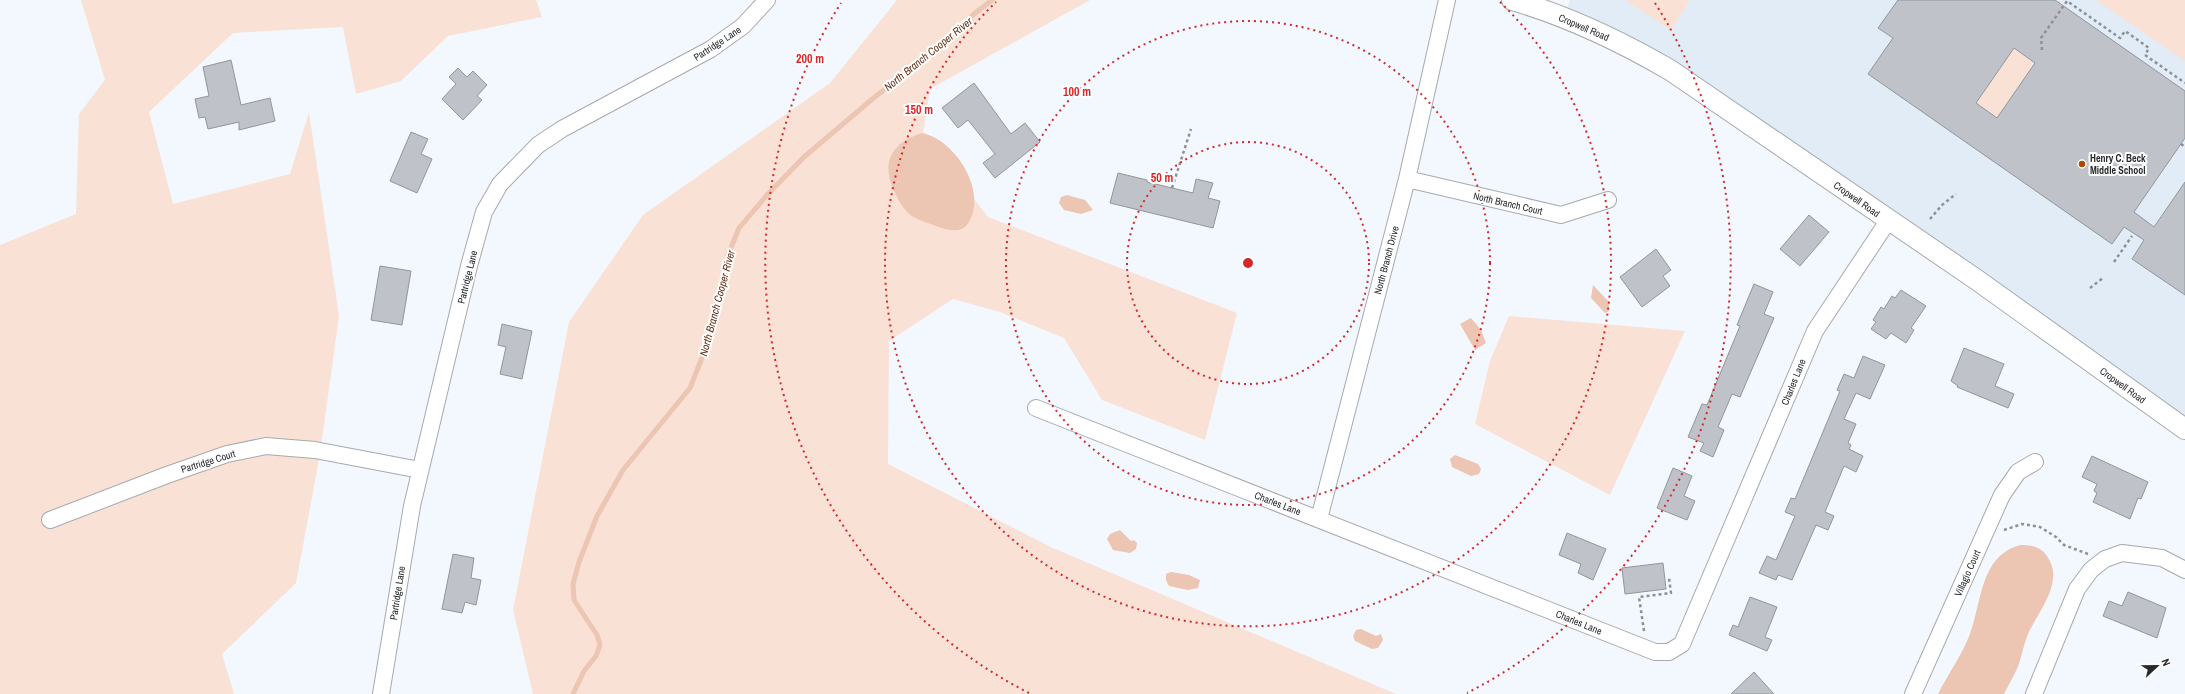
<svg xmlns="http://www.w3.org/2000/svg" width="2185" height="694" font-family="'Archivo Narrow',sans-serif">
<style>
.built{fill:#e1ecf7}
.green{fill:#fae1d5}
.water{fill:#ecc5b3}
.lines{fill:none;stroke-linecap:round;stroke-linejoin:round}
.stream{stroke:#ecc5b3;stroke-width:5}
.building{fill:#bfc3c9;stroke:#91969b;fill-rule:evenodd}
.minor-casing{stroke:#a5aaaf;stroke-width:18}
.tertiary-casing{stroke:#a5aaaf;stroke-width:22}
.path{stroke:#8d9195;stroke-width:2.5;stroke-dasharray:3 3;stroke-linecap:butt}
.minor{stroke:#fff;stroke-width:16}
.tertiary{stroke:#fff;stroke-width:20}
.ring{fill:none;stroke:#d62828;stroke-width:2;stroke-dasharray:2 4}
.poi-dot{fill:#a94807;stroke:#fff;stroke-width:1.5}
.labels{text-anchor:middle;stroke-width:4;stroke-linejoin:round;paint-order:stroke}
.street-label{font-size:10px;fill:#27292b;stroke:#fff}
.poi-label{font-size:10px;font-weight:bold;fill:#27292b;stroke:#fff;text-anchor:start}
.water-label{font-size:11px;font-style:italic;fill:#65331a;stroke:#fff}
.centre{fill:#d62828;stroke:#fff;stroke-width:2}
.ring-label{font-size:12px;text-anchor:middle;font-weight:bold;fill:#d62828;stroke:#fff;stroke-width:4;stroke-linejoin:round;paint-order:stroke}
</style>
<rect width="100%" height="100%" fill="#f3f8fe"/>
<!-- built -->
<path class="built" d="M1570,0h615v429l-426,-298 -195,-113z"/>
<!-- green -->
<path class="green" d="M81,0h455l6,17 -94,19 -47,45 -45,13 -13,-67 -110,6 -84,79 24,92 117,-30 19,-62 30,204 -19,138 -24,129 -74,71 12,40h-234v-449l76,-31 3,-100 26,-34z
M897,0h193l-160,89 -7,44 65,84 249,96 -32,127 -103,-40 -38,-62 -64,-26 -47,-13 -64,42 -1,123 165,84 343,146h-863l-20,-84 56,-288 74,-107 187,-132z
M1625,0h65l-19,30z
M2096,0h89v61z
M2014,48l21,15 -38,55 -21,-15z
M1509,316l176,15 -75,164 -135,-71 15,-63z"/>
<!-- water -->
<path class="water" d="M922,133c31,6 63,53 49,85 -7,17 -21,13 -35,8 -7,-3 -15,-5 -23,-9 -8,-6 -14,-15 -18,-24 -15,-30 -4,-50 27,-60z
M1067,195l18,5 8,10 -12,4 -17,-4 -5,-7 2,-6z
M1593,285l16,17v9l-4,2 -14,-15z
M1471,318l10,12 5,13 -11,7 -15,-26z
M1455,455l23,9 3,5 -2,5 -8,2 -19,-9 -2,-8z
M1120,530l11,11 3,-1 3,3 -1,6 -6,4 -17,-3 -6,-11 3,-5z
M2020,545c10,0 20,1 27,11 18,26 -8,54 -19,78 -4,10 -6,20 -9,30 -4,10 -10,20 -15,30h-66c10,-20 24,-39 32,-60 12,-32 10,-78 50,-89z
M1171,572l18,3 11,5 -2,8 -10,2 -19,-4 -3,-6v-6z
M1361,629l15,7 5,-2 2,6 -5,8 -6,1 -17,-8 -2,-5 3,-6z"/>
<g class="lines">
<!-- stream -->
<path class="stream" d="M573,694l11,-23 12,-15 4,-11 -3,-10 -23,-35 -1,-16 6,-22 18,-46 26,-46 67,-82 15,-38 17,-60 6,-35 11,-27 28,-33 37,-38 72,-61 71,-55 27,-27 18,-14"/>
</g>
<!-- building -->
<path class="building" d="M1898,0h157l130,91v47l-51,74 20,15 31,-45v113l-53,-36 12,-19 -20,-13 -12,17 -244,-170 25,-36 -15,-10zM2014,48l21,15 -38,55 -21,-15z
M231,60l10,45 29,-7 5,23 -36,9v-8l-31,7 -3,-12 -6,1 -4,-19 14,-3 -6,-29z
M458,68l9,9 6,-6 14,14 -10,11 5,4 -19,20 -21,-21 14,-15 -7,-7z
M974,83l37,51 14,-11 15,19 -45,36 -12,-15 12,-9 -27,-34 -10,8 -16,-20z
M411,132l17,7 -7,15 11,5 -15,34 -27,-12z
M1118,173l29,7v2l46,11 3,-14 17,4 -5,15 12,3 -7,27 -103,-25z
M1809,215l20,17 -29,34 -20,-17z
M1656,249l15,21 -8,6 7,10 -28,21 -22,-30z
M380,266l31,5 -9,54 -31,-5z
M1754,284l19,8 -9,22 10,4 -34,79 -8,-3 -14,33 6,3 -11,27 -13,-6 4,-8 -16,-6 14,-33 5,1 33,-79 -3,-1z
M1901,290l25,16 -15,22 3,2 -8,13 -15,-10 -5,6 -15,-10 5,-7 -3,-2 8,-13 3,2 8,-13 3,2z
M502,324l30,7 -10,48 -22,-5 6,-27 -8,-2z
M1964,348l40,16 -9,22 19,8 -6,14 -51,-21 1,-1 -7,-5z
M1863,356l22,9 -15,34 -14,-6 -12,26 12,5 -8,19 3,2 -2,4 14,7 -7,16 -12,-6 -19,46 9,4 -6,14 -12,-5 -24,55 -14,-5 -2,5 -17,-7 8,-17 9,4 19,-44 -10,-4 6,-14 4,1 45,-108 -3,-1 7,-16 10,4z
M2092,456l56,26 -7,17 -3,-1 -8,21 -37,-17 4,-9 -3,-2 3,-7 -15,-7z
M1673,468l19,8 -8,20 11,5 -8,19 -30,-12z
M1567,533l39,16 -13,31 -15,-7 3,-9 -22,-9z
M453,554l21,4 -3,20 10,2 -5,25 -11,-3 -3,11 -20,-4z
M1663,563l3,26 -41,5 -3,-26z
M2128,592l38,16 -9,30 -54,-22 6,-15 13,5z
M1750,597l27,10 -12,30 7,3 -5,11 -38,-16 4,-10 5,2z
M1754,672l20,22h-43z"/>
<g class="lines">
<!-- minor casing -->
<g class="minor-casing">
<path id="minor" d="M1407,179l154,36 47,-15
M1036,408l619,244h14l13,-8 133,-313 73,-110
M1319,519l88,-340 40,-179
M50,520l117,-45 60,-21 39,-8 49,4 105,20
M381,694l31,-188 57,-240 15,-54 16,-28 38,-39 24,-16 149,-80 32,-23 24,-26
M1913,694l89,-199 16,-23 17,-10
M2034,694l43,-105 14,-19 14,-11 17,-6 40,5 23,12"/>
</g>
<!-- tertiary casing -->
<g class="tertiary-casing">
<path id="tertiary" d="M1512,0c56,16 108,41 158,70l307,210 208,149"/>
</g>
<!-- path -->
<path class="path" d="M2042,50l-1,-12 26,-37 53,37 5,-7 24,17 -4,7 40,28
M2181,144l4,3
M1172,188l19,-59
M1930,219l12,-14 14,-11
M2114,262l18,-26
M2090,288l13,-10
M2004,530l18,-6 18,3 16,10 8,8 24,9
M1644,631l-5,-34 32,-4 -2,-15"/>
<!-- minor -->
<use href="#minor" class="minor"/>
<!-- tertiary -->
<use href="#tertiary" class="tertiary"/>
</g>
<!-- distance rings -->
<g class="ring">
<circle cx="1248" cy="263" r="121"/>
<circle cx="1248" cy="263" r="242"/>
<path d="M1500 2A363 363 0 1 1 996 2"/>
<path d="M1029 693A483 483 0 0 1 841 3M1655 3A483 483 0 0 1 1467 693"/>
</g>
<!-- markers -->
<circle class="poi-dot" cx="2082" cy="164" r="4"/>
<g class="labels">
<!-- street labels -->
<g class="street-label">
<text transform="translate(1584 27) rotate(23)" y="4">Cropwell Road</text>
<text transform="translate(717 43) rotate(-33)" y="4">Partridge Lane</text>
<text transform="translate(1857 199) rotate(35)" y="4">Cropwell Road</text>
<text transform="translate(1508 203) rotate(13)" y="4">North Branch Court</text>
<text transform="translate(1386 260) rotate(-75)" y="4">North Branch Drive</text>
<text transform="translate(467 277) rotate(-76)" y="4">Partridge Lane</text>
<text transform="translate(1793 382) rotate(-68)" y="4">Charles Lane</text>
<text transform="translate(2123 385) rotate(36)" y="4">Cropwell Road</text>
<text transform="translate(208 461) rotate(-17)" y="4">Partridge Court</text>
<text transform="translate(1278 503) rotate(21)" y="4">Charles Lane</text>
<text transform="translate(1967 573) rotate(-66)" y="4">Villagio Court</text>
<text transform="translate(397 593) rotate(-81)" y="4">Partridge Lane</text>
<text transform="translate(1579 622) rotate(22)" y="4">Charles Lane</text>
</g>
<!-- poi labels -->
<g class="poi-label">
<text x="2090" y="162">Henry C. Beck<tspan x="2090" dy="12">Middle School</tspan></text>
</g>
<!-- water labels -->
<g class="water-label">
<text transform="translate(928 54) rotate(-39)" y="4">North Branch Cooper River</text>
<text transform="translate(717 303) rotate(-75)" y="4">North Branch Cooper River</text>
</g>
</g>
<circle cx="1248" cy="263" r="6" class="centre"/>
<g class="ring-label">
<text x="810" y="63">200 m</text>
<text x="1077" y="96">100 m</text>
<text x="919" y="114">150 m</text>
<text x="1162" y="182">50 m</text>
</g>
<!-- north arrow -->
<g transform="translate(2157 666) rotate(68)" stroke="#ffffff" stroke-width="3" paint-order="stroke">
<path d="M0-3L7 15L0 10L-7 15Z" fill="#27292b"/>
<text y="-6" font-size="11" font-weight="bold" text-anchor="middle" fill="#27292b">N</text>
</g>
</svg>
